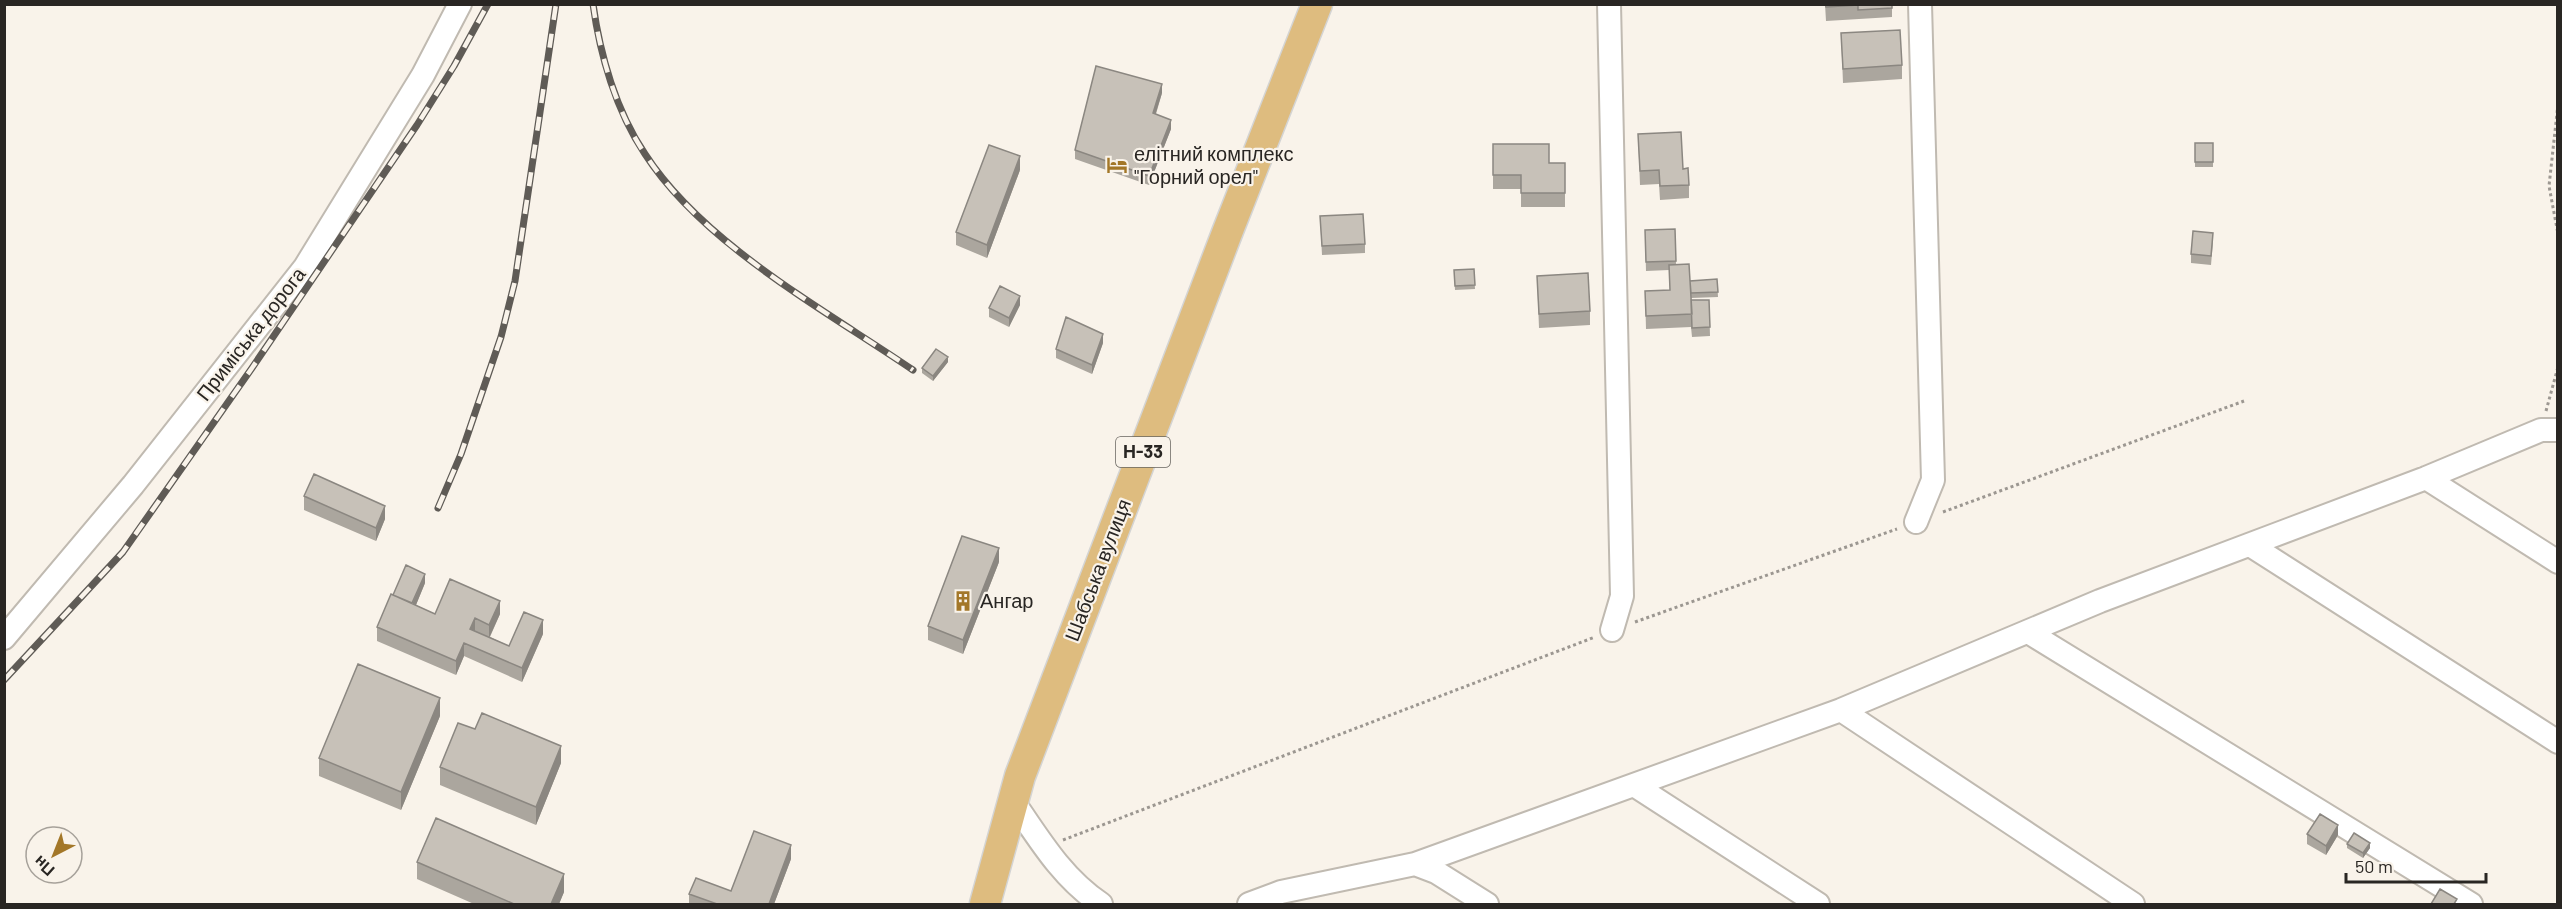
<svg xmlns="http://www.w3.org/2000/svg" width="2562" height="909" font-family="Barlow,sans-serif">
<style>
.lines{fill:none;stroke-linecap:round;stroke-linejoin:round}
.minor-casing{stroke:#c0bab1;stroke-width:26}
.major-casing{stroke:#d4d4d3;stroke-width:33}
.path{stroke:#9c9791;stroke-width:3;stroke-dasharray:3 3;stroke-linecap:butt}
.minor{stroke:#fff;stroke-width:22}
.major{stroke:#debc7f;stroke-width:30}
.rail-casing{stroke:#5f5b56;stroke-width:7}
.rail{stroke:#f9f3ea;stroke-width:4.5;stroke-dasharray:14;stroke-linecap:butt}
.wall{fill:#aba69e}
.shaded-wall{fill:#8b8781}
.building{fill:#c7c1b8;stroke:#8b8781;stroke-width:1.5}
.labels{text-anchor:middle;stroke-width:4.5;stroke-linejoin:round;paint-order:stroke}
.shield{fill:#f9f3ea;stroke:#67645f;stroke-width:1.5}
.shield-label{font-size:18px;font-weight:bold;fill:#292623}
.poi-label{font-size:20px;fill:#292623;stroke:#f9f3ea;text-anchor:start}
.street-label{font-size:20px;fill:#292623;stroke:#f9f3ea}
</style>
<rect width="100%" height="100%" fill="#f9f3ea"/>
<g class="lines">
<!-- minor casing -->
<g class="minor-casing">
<path id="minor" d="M1609,4l13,592 -10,34
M2426,478l132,84
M1916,522l17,-42 -13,-476
M2250,545l308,197
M2028,632l443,272
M4,638l129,-153 172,-218 118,-192 37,-71
M1841,710l292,194
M1634,785l184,119
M1013,801c26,38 49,77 88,103
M1415,864l21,8 51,32
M1249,904l32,-12 134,-28 426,-154 259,-109 326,-123 115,-48h17"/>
</g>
<!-- major casing -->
<g class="major-casing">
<path id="major" d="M985,904l35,-128 207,-543 90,-229"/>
</g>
<!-- path -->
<path class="path" d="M2558,104l-9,82 9,48
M2546,411l12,-44
M1943,512l301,-111
M1635,622l262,-93
M1063,840l532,-203"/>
<!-- minor -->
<use href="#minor" class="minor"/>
<!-- major -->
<use href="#major" class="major"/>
<!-- rail casing -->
<g class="rail-casing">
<path id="rail" d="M593,4c7,51 23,107 52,150 58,90 180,156 268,216
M438,508l23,-54 40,-117 14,-56 41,-277
M4,680l119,-128 129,-184 165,-243 37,-59 34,-62"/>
</g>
<!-- rail -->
<use href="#rail" class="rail"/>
</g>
<!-- wall -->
<path class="wall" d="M1825,4h67v13l-66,4z
M1841,33l61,32v14l-59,4z
M1162,93l-6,21 15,15 -22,56 -74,-26v-9z
M1638,134l45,35 6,16v13l-29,2 -1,-16 -19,1z
M2195,143h18v24h-18z
M1493,144l56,19h16v44h-44v-18h-28z
M1020,170l-33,88 -31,-13v-13z
M1320,216l45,28v9l-43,2z
M1675,229l1,35 14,17 27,-2 1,18 -27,1v2h18l1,36 -18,1 -1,-10 -45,2 -1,-38 25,-1 -1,-20 -23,1 -1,-41z
M2213,242l-2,23 -20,-2v-9z
M1474,269l1,20 -20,1 -1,-20z
M1537,276l53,35v14l-51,3z
M1020,305l-11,22 -20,-10v-9z
M1103,343l-11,31 -36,-16v-9z
M948,362l-15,19 -11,-8v-5z
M304,496l81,23 -9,22 -72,-31z
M999,562l-36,92 -35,-14v-14z
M425,583l-9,22 19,9h65l-10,23 19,9 34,-12 -21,48 -58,-26 -8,19 -79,-34v-14l16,-32z
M440,716l-39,94 -82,-34v-18z
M561,763l-25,62 -96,-40v-18z
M2307,834l31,1 -12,20 -19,-11z
M2347,844l23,4 -7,10 -16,-10z
M791,859l-17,45h-85v-10l42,-3z
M417,862l147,30 -5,12h-85l-57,-25z"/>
<!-- shaded-wall -->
<path class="shaded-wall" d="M1162,84v9l-9,29v-9z
M1171,120v9l-22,56v-9z
M1020,156v14l-33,88v-13z
M1020,296v9l-11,22v-9z
M1103,334v9l-11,31v-9z
M948,357v5l-15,19v-5z
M385,506v13l-9,22v-13z
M999,548v14l-36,92v-14z
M425,574v9l-14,34v-10z
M500,601v13l-11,24v-13z
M475,618v14l-5,-3z
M543,620v14l-21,48v-14z
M464,643v13l-8,19v-14z
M440,698v18l-39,94v-18z
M561,746v17l-25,62v-18z
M2338,825v10l-12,20v-9z
M2370,843v5l-7,10v-5z
M791,845v14l-17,45h-5z
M564,874v18l-5,12h-8z"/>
<!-- building -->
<path class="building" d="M1825,4h33v1l-32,2z
M1858,4h34v4l-34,2z
M1900,30l2,35 -59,4 -2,-36z
M1096,66l66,18 -9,29 18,7 -22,56 -74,-26z
M1681,132l2,37 5,-1 1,17 -29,1 -1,-16 -19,1 -2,-37z
M2195,143h18v19h-18z
M1493,144h56v19h16v30h-44v-18h-28z
M989,145l31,11 -33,89 -31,-13z
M1363,214l2,30 -43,2 -2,-30z
M1675,229l1,32 -30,1 -1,-32z
M2193,231l20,2 -2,23 -20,-2z
M1689,264l3,50 -46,2 -1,-25 25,-1 -1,-25z
M1474,269l1,16 -20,1 -1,-16z
M1588,273l2,38 -51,3 -2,-38z
M1717,279l1,13 -27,1 -1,-12z
M1000,286l20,10 -11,22 -20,-10z
M1691,300h18l1,27 -18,1z
M1066,317l37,17 -11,31 -36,-16z
M936,349l12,8 -15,19 -11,-8z
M314,474l71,32 -9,22 -72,-32z
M962,536l37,12 -36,92 -35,-14z
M406,565l19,9 -13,29 -19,-8z
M450,579l50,22 -11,24 -14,-7 -5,11 39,17 15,-34 19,8 -21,48 -58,-25 -8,18 -79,-34 14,-33 44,20z
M358,664l82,34 -39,94 -82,-34z
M482,713l79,33 -25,61 -96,-40 18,-44 17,6z
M2320,814l18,11 -12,21 -19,-12z
M436,818l128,56 -13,30h-37l-97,-42z
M754,831l37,14 -22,59h-52l-28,-10 7,-16 35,13z
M2354,833l16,10 -7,10 -16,-9z
M2440,889l17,10 -3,5h-23z"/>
<!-- icons -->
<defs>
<g id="hotel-bare" transform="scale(1.62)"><path d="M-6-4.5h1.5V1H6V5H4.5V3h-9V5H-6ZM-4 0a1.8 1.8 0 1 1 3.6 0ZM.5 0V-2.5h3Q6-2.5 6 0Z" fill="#a37728" stroke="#f9f3ea" stroke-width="2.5" paint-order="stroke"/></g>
<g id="building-bare" transform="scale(1.62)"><path d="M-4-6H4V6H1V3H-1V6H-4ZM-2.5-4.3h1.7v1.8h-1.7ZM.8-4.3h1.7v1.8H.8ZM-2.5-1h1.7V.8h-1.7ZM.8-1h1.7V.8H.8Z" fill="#a37728" stroke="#f9f3ea" stroke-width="2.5" paint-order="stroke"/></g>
</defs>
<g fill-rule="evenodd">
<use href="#hotel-bare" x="1117" y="165"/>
<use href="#building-bare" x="963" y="601"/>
</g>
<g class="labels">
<!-- shield labels -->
<rect class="shield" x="1116" y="437" width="54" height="30" rx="4.5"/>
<g class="shield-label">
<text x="1143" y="458">Н-33</text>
</g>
<!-- poi labels -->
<g class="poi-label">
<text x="1134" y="161">елітний комплекс<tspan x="1134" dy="23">"Горний орел"</tspan></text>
<text x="980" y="608">Ангар</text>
</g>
<!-- street labels -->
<g class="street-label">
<text transform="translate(251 334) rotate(-52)" y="7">Приміська дорога</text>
<text transform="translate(1098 570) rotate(-69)" y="7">Шабська вулиця</text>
</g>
</g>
<!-- border -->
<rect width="2562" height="909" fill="none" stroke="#292623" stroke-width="12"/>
<!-- north arrow -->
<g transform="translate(54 855) rotate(222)"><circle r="28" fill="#f9f3ea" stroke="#a6a19a" stroke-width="1.5"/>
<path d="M0-4.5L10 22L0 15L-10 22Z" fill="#a37728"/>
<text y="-9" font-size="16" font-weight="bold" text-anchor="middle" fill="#292623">Пн</text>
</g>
<!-- scale -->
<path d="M2346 873v9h140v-9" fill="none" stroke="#292623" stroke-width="3"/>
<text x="2355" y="873" font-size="18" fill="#292623" stroke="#f9f3ea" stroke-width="4.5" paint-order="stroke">50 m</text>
</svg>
